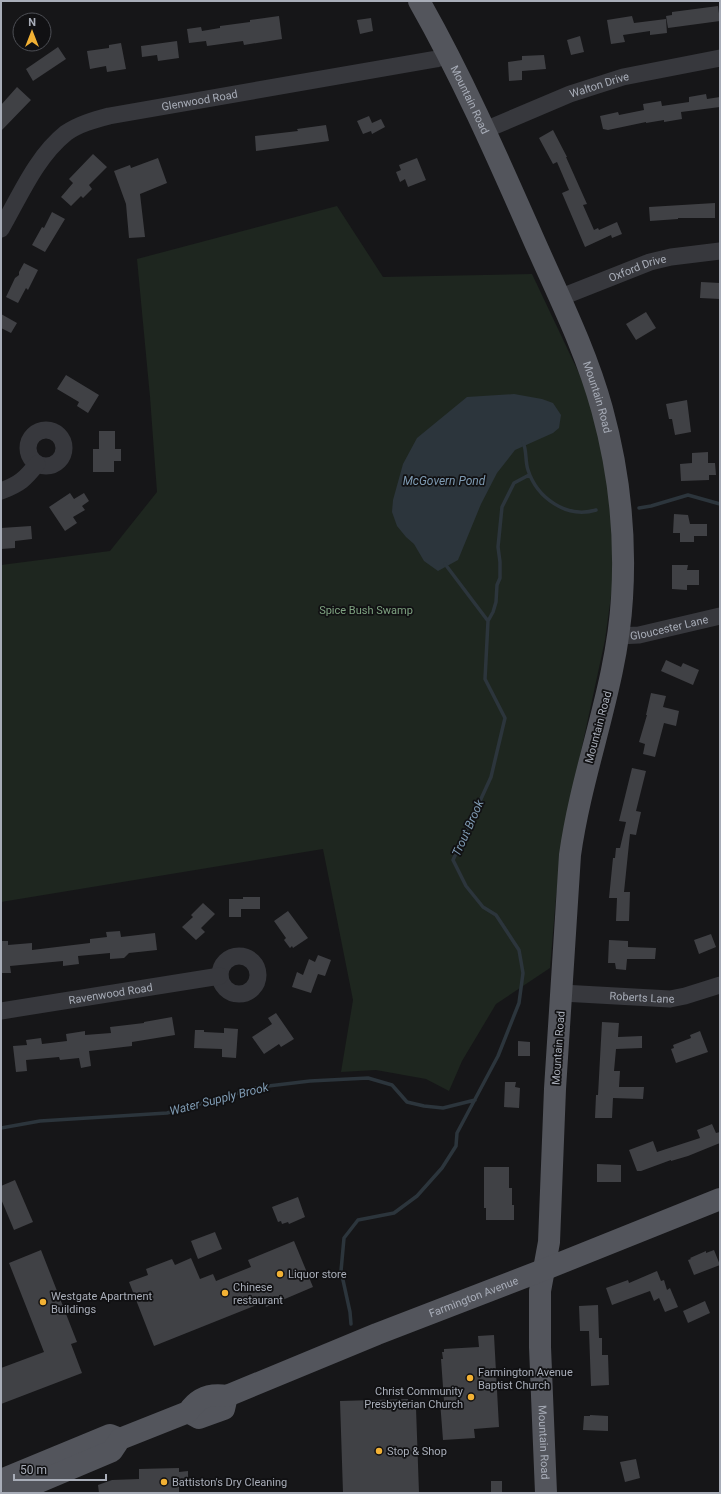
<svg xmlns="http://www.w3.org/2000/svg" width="721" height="1494" font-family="Roboto,sans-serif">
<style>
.green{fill:#1e261f}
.water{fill:#2c353c}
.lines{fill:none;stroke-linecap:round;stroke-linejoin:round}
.stream{stroke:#2c353c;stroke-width:3.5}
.building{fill:#404145}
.minor{stroke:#37383d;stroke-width:17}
.major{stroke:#53555c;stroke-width:22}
.poi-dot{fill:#f2b134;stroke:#111113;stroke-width:1.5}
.labels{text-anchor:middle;stroke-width:3.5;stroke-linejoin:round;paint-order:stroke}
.street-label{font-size:11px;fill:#a8adb8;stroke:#111113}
.park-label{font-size:11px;fill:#7fa381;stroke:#111113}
.poi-label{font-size:11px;fill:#a8adb8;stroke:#111113;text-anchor:start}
.water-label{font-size:12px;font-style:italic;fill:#7f9bb3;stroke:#111113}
</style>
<rect width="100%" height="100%" fill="#161618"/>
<!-- green -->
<path class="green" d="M337,206l46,71 149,-3 62,131 19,115 -1,69 -7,51 -40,186 -9,71 -6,71 -54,36 -34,57 -13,30 -23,-12 -50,-9 -35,2 12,-72 -30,-151 -322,53v-337l109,-14 47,-59 -7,-95 -13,-138z"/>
<!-- water -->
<path class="water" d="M514,394l28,5 11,4 8,12 -2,13 -6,5 -38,17 -18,23 -16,31 -23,56 -20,11 -14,-10 -10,-17 -8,-7 -9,-11 -5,-14 1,-12 10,-36 14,-26 50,-41z"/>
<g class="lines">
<!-- stream -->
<path class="stream" d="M523,442c4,9 2,19 5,28 9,28 39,49 68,40
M639,508l12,-2 37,-11 32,9
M488,621l5,-9 3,-10 1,-17 3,-7v-16l-2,-15 4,-40 12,-24 15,-8
M1,1128l39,-7 127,-8 93,-26 50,-6 58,-3 24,7 15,17 17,4 19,2 32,-8
M351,1324l-1,-12 -9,-41 3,-33 14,-18 36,-7 23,-17 25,-28 14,-22 1,-13 41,-77 21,-53 4,-30 -4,-23 -23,-35 -13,-8 -17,-21 -13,-26 38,-83 14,-59 -20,-39 3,-58 -43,-57"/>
</g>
<!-- building -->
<path class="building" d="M718,6l2,15 -52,7 -2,-12 6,-1v-3z
M279,16l3,23 -38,6 -1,-4 -36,5 -1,-5 -17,2 -2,-14 14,-2 1,4 18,-3v-2l30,-4v-2z
M632,16l2,7 32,-4 1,14 -17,2v-4l-27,4 2,7 -14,2 -4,-24z
M371,18l2,13 -13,3 -3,-14z
M580,36l4,16 -13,3 -4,-15z
M177,41l2,17 -21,3 -1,-6 -15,2 -1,-11z
M121,43l5,26 -19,3 -1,-6 -16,3 -3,-18 22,-3v-3z
M58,47l8,12 -33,22 -7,-12z
M544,55l2,14 -24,2v9l-13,1 -1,-19 14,-2v-4z
M17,87l14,13 -30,31v-26z
M706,94l1,5 13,-2v10l-39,5 1,7 -18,3v-2l-18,3v-1l-38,8 -5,-1 -3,-13 18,-4 1,3 25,-5 -1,-6 18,-3 1,5 27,-4v-5z
M369,116l3,7 9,-4 4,8 -13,7 -1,-3 -8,3 -6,-13z
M326,125l3,16 -73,10 -1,-15 43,-5 -1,-2z
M553,130l14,27h-1l21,47 -4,1 11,25 4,-2 1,2 18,-8 5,12 -10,4 -1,-3 -26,12 -23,-54 7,-3 -12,-28 -4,2 -14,-26z
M93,154l14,13 -18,18 3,4 -9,9 -2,-2 -10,10 -10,-9 12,-14 -4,-4z
M158,158l9,25 -27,11 5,43 -16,1 -3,-34 -12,-33 16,-6 1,3z
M417,158l9,22 -18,7 -3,-8 -5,3 -4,-10 5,-2 -2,-5z
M715,203v15h-37v1l-28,2 -1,-14z
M52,212l13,7 -20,33 -13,-7 10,-18 2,1z
M24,263l14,7 -10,20 -2,-2 -8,15 -12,-6 9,-19 4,-3v-3z
M701,282l19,1v16l-20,-1z
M646,312l10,16 -20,12 -10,-16z
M1,314l16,9 -6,10 -10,-5z
M66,375l33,20 -11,18 -11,-7 2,-4 -22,-13z
M687,400l4,32 -16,3 -3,-16h-3l-3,-15z
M99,431h16v18h6v12h-7v11h-21v-23h6z
M708,452v11h7l1,12h-7v5l-28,1 -1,-17 12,-1v-10z
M70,493l4,6 10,-6 5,8 -7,5 3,4 -12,7 4,6 -12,8 -16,-24z
M674,514l14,1 2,9h17v12h-13v6h-14v-9h-7z
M31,526l1,13 -17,2v7l-14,1v-21z
M672,565h16l-1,5h12v15h-12v5l-15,-1z
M666,660l15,7 2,-4 16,7 -6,15 -32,-14z
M651,693l15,3 -3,11 16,4 -3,15 -12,-3 -9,34 -12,-3 2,-10 -6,-2 8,-27h-1z
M632,768l14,3 -10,40 5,1 -5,23 -6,-1 -6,58h6l-1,29h-13l1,-23h-8l4,-40h2l1,-10h4l6,-26 -7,-1z
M243,897h17v12h-19v8h-12v-18h14z
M203,903l12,11 -14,14 4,4 -9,8 -14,-13 11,-10 -2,-2z
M288,911l20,27 -15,10 -1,-2 -2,2 -6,-8 2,-2 -12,-17z
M120,931l1,6 34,-4 2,17 -28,3 -5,5 -14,1v-6l-32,3 1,8 -16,2v-5l-53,5 1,7h-10v-32h7v4l24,-2v7l58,-7v-4l17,-2 -1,-5z
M711,934l5,13 -17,7 -5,-14z
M609,940l19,1v6l28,1 -1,11h-28l-1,11 -10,-1 -1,-6h-7z
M318,955l13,5 -6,16 -7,-2 -7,19 -19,-6 5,-15 6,3 6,-16 6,3z
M276,1013l18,26 -13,8 -2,-3 -15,10 -12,-17 20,-13 -4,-6z
M172,1017l3,18 -43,7v4l-43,5 2,15 -10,2 -2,-10 -19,2 -1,-3 -33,3 1,11 -11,1 -3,-26 14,-1 -1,-5 15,-2 1,6 25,-3 -1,-7 19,-3v4l26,-2 -1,-6 34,-4v-1z
M602,1022l17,1 -1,14 24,-1v12l-26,1 -2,22h6l-1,16h25l-1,12 -30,-1 -1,20h-17l1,-23h2z
M224,1028l14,1 -2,29 -14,-1v-8l-28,-1 1,-18h9v2l20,1z
M700,1031l8,21 -32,11 -5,-14 3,-1 -1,-3 18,-7 -1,-3z
M518,1041l12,1v14h-12z
M505,1082h11l-1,5 5,1 -1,20 -15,-1z
M712,1124l4,9 4,-1v11l-32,13 -17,5v-1l-30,11h-4l-8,-21 24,-9 4,11 43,-14 -3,-8z
M597,1164l24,1v17h-24z
M484,1167h25v21h3v17h2v15h-28v-12h-2z
M15,1180l18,42 -19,8 -13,-31v-13z
M298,1197l7,20 -16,7 -1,-2 -6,2 -1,-3 -3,1 -6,-15z
M215,1232l7,17 -24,10 -7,-18z
M294,1241l19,46 -47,20 -2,-5 -110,44 -25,-64 19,-7 -2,-6 26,-10 3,6 16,-7 9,21 13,-5 3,7 35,-14 -3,-7z
M41,1250l36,92 -6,2 11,29 -81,31v-36l43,-16 -35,-89z
M714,1250l6,15 -26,10 -6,-15 3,-1 -1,-1 16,-7v2z
M657,1271l4,10 3,-1 3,10 3,-2 8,19 -13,5 -6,-14 -5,3 -4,-10 -38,14 -6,-17 22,-8 1,3z
M705,1301l5,12 -22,10 -5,-12z
M598,1305l1,33h3v17h6l1,30 -18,1 -2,-55h-9l-1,-25z
M494,1335l5,92 -25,2 1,9 -32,2 -3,-39h4l-3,-42h2l-1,-7h2v-3l35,-2 -1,-11z
M408,1399v9h8l3,85h-76l-3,-92z
M590,1415l18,1v15l-25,-1 1,-14h6z
M636,1459l4,19 -15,4 -5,-20z
M179,1468v4l9,-1v14h-9v8h-80l-1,-8 14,-5 27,-1v-10z
M491,1481h11v12h-11z"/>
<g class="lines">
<!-- minor -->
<g class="minor">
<path id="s1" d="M485,130l85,-36 53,-17 97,-19"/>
<path id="s2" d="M1,229c19,-33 35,-72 65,-96 13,-9 28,-13 43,-17l327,-57 13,-5"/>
<path id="s3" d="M559,298l91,-36 21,-5 49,-6"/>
<circle cx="46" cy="448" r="18"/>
<path d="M1,491c19,-7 24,-12 36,-27"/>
<path id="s4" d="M618,636l21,-1 81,-19"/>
<circle cx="239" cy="975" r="19"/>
<path id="s5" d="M562,993l108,6 15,-3 35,-11"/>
<path id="s6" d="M1,1011l219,-35"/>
</g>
<!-- major -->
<g class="major">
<path id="s7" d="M419,1c42,74 76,151 110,228 26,60 56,118 73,180 17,62 24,125 20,189 -5,88 -40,170 -52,257l-15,234 -6,153 -9,49v56l6,146"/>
<path d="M188,1412l11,6 25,-9 3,-13"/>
<path d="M1,1480l109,-45 10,4"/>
<path id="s8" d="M13,1493l99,-42 8,-12 68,-27c10,-15 22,-19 39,-16l150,-62 166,-64 177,-71"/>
</g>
</g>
<!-- markers -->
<g class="poi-dot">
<circle cx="280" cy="1274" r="4"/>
<circle cx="225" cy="1293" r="4"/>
<circle cx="43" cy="1302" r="4"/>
<circle cx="470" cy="1378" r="4"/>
<circle cx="471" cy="1397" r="4"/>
<circle cx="379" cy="1451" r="4"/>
<circle cx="164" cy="1482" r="4"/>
</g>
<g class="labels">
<!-- street labels -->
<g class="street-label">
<text dy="4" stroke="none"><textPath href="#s1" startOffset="123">Walton Drive</textPath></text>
<text dy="4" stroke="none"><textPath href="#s7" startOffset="111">Mountain Road</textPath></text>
<text dy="4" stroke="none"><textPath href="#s2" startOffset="255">Glenwood Road</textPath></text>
<text dy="4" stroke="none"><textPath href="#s3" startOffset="84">Oxford Drive</textPath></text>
<text dy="4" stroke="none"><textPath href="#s7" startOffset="435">Mountain Road</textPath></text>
<text dy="4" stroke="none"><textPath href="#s4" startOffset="52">Gloucester Lane</textPath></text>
<text transform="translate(598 727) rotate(-75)" y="4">Mountain Road</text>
<text dy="4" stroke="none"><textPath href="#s6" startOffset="111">Ravenwood Road</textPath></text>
<text dy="4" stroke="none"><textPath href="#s5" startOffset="80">Roberts Lane</textPath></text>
<text transform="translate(558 1048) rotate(-86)" y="4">Mountain Road</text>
<text dy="4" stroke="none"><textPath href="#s8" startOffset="506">Farmington Avenue</textPath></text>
<text dy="4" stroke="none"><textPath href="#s7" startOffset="1490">Mountain Road</textPath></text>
</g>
<!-- park labels -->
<g class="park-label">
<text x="366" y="614">Spice Bush Swamp</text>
</g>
<!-- poi labels -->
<g class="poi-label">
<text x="288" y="1278">Liquor store</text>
<text x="233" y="1291">Chinese<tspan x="233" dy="13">restaurant</tspan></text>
<text x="51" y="1300">Westgate Apartment<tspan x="51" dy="13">Buildings</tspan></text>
<text x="478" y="1376">Farmington Avenue<tspan x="478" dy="13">Baptist Church</tspan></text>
<text x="463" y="1395" text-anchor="end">Christ Community<tspan x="463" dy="13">Presbyterian Church</tspan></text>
<text x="387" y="1455">Stop &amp; Shop</text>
<text x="172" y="1486">Battiston's Dry Cleaning</text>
</g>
<!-- water labels -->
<g class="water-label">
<text x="444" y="485">McGovern Pond</text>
<text transform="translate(468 828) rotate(-66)" y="4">Trout Brook</text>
<text transform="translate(219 1099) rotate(-14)" y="4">Water Supply Brook</text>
</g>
</g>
<!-- border -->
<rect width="721" height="1494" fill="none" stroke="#a8adb8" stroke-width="4"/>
<!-- north arrow -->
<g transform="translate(32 32)"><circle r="19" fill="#111113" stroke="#4d4f55"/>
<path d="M0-3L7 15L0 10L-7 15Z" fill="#f2b134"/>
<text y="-6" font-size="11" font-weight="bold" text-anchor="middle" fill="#a8adb8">N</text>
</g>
<!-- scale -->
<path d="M14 1474v6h92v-6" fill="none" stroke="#a8adb8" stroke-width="2"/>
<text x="20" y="1474" font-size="12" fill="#a8adb8" stroke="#111113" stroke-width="3" paint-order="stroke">50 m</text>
</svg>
